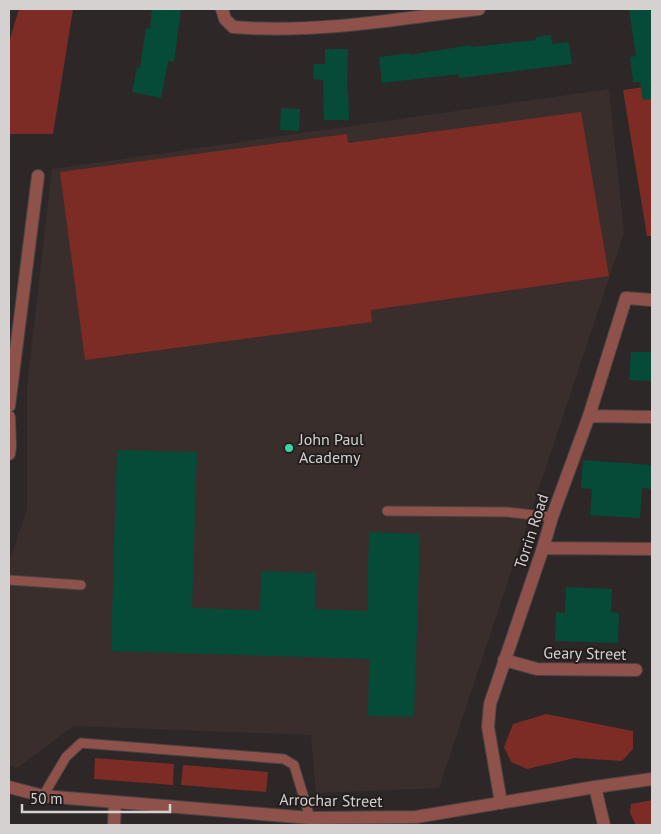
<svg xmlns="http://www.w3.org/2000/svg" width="661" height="834" font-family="'PT Sans',sans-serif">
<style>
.built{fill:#3a2e2c}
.green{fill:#7c2c24}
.building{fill:#054b38}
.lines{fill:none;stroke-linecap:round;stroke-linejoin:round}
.service-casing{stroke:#484342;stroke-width:11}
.minor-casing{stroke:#484342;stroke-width:14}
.tertiary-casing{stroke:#484342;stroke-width:14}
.service{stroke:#8e524a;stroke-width:9}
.minor{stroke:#8e524a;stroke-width:12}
.tertiary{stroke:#8e524a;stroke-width:12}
.poi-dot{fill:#3ad4a5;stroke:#231e1d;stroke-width:2}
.labels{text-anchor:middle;stroke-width:4;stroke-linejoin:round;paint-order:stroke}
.poi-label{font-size:16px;fill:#d4d1d0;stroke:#231e1d;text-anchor:start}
.street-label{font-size:16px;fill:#d4d1d0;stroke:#231e1d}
</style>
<rect width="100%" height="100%" fill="#2d2827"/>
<!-- built -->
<path class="built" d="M609,89l15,144 -185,555 -123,5 -5,-58 -238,-9 -56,42 -8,-3v-203l18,-53v-122l25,-218z"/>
<!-- green -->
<path class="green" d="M19,9h54l-20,125h-44v-92z
M652,86v150h-5l-24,-146z
M581,112l28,164 -238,34 1,12 -287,38 -25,-188 287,-38 1,9z
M546,714l87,17v18l-11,12 -47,-3 -48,11 -16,-7 -7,-15 9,-23z
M95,758l79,6 -1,21 -79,-6z
M183,765l85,7 -2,20 -85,-7z
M652,800v25h-16l-6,-12 1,-9z"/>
<!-- building -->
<path class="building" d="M152,9h29l-7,53 -6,-1 -7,37 -29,-6 5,-25 3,1 6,-40 4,1z
M629,9h23v90l-9,1 -3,-18h-7l-3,-25 6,-1z
M551,35l1,9 17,-2 3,22 -113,14v-4l-77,9 -3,-26 31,-4v2l60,-10 1,2 65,-7v-3z
M325,49h23l-1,43h1l1,28h-25l-1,-40 -10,-1 1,-15h11z
M281,108l19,1 -1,22 -19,-1z
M631,352h21v29l-23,-1z
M117,450l80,2 -5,156 68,2 1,-39 55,2 -1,36 52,2 2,-79 51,2 -6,183 -46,-1 1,-57 -258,-8z
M583,460l69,5v24l-10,-1 -2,30 -50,-3 2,-26 -11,-1z
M566,587l46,2 -1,23 8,1 -1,30 -63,-2 1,-29 9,1z"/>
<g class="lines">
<!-- service casing -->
<g class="service-casing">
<path id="service" d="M387,511l120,1 45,5
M9,580l72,5
M43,796l23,-39 15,-14 203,16 10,6 16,53"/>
</g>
<!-- minor casing -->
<g class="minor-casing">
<path id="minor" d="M222,9l3,10 8,8c82,7 165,-8 246,-18
M9,406l29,-230
M589,416l63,1
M9,417l1,30 -1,7
M543,548l109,1
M504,660l33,9 99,1
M595,787l9,38
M501,803l-13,-76 2,-23 53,-156 9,-31 37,-101 37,-118 26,2
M114,825l1,-23"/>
</g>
<!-- tertiary casing -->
<g class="tertiary-casing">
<path id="tertiary" d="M9,787l34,9 267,22 106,-1 179,-30 57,-8"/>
</g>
<!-- service -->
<use href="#service" class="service"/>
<!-- minor -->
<use href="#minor" class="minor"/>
<!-- tertiary -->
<use href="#tertiary" class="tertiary"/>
</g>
<!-- markers -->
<circle class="poi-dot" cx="289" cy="448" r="5"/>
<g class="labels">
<!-- poi labels -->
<g class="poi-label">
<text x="299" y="445">John Paul<tspan x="299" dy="18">Academy</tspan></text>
</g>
<!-- street labels -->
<g class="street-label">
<text transform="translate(531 531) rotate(-72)" y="6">Torrin Road</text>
<text transform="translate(585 653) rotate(1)" y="6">Geary Street</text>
<text transform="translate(331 800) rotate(1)" y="6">Arrochar Street</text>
</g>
</g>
<!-- border -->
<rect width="661" height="834" fill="none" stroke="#d4d1d0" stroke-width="20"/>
<!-- scale -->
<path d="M22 804v8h148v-8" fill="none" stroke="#d4d1d0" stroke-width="2.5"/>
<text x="30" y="804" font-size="15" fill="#d4d1d0" stroke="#231e1d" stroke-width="4" paint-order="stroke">50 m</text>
</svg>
